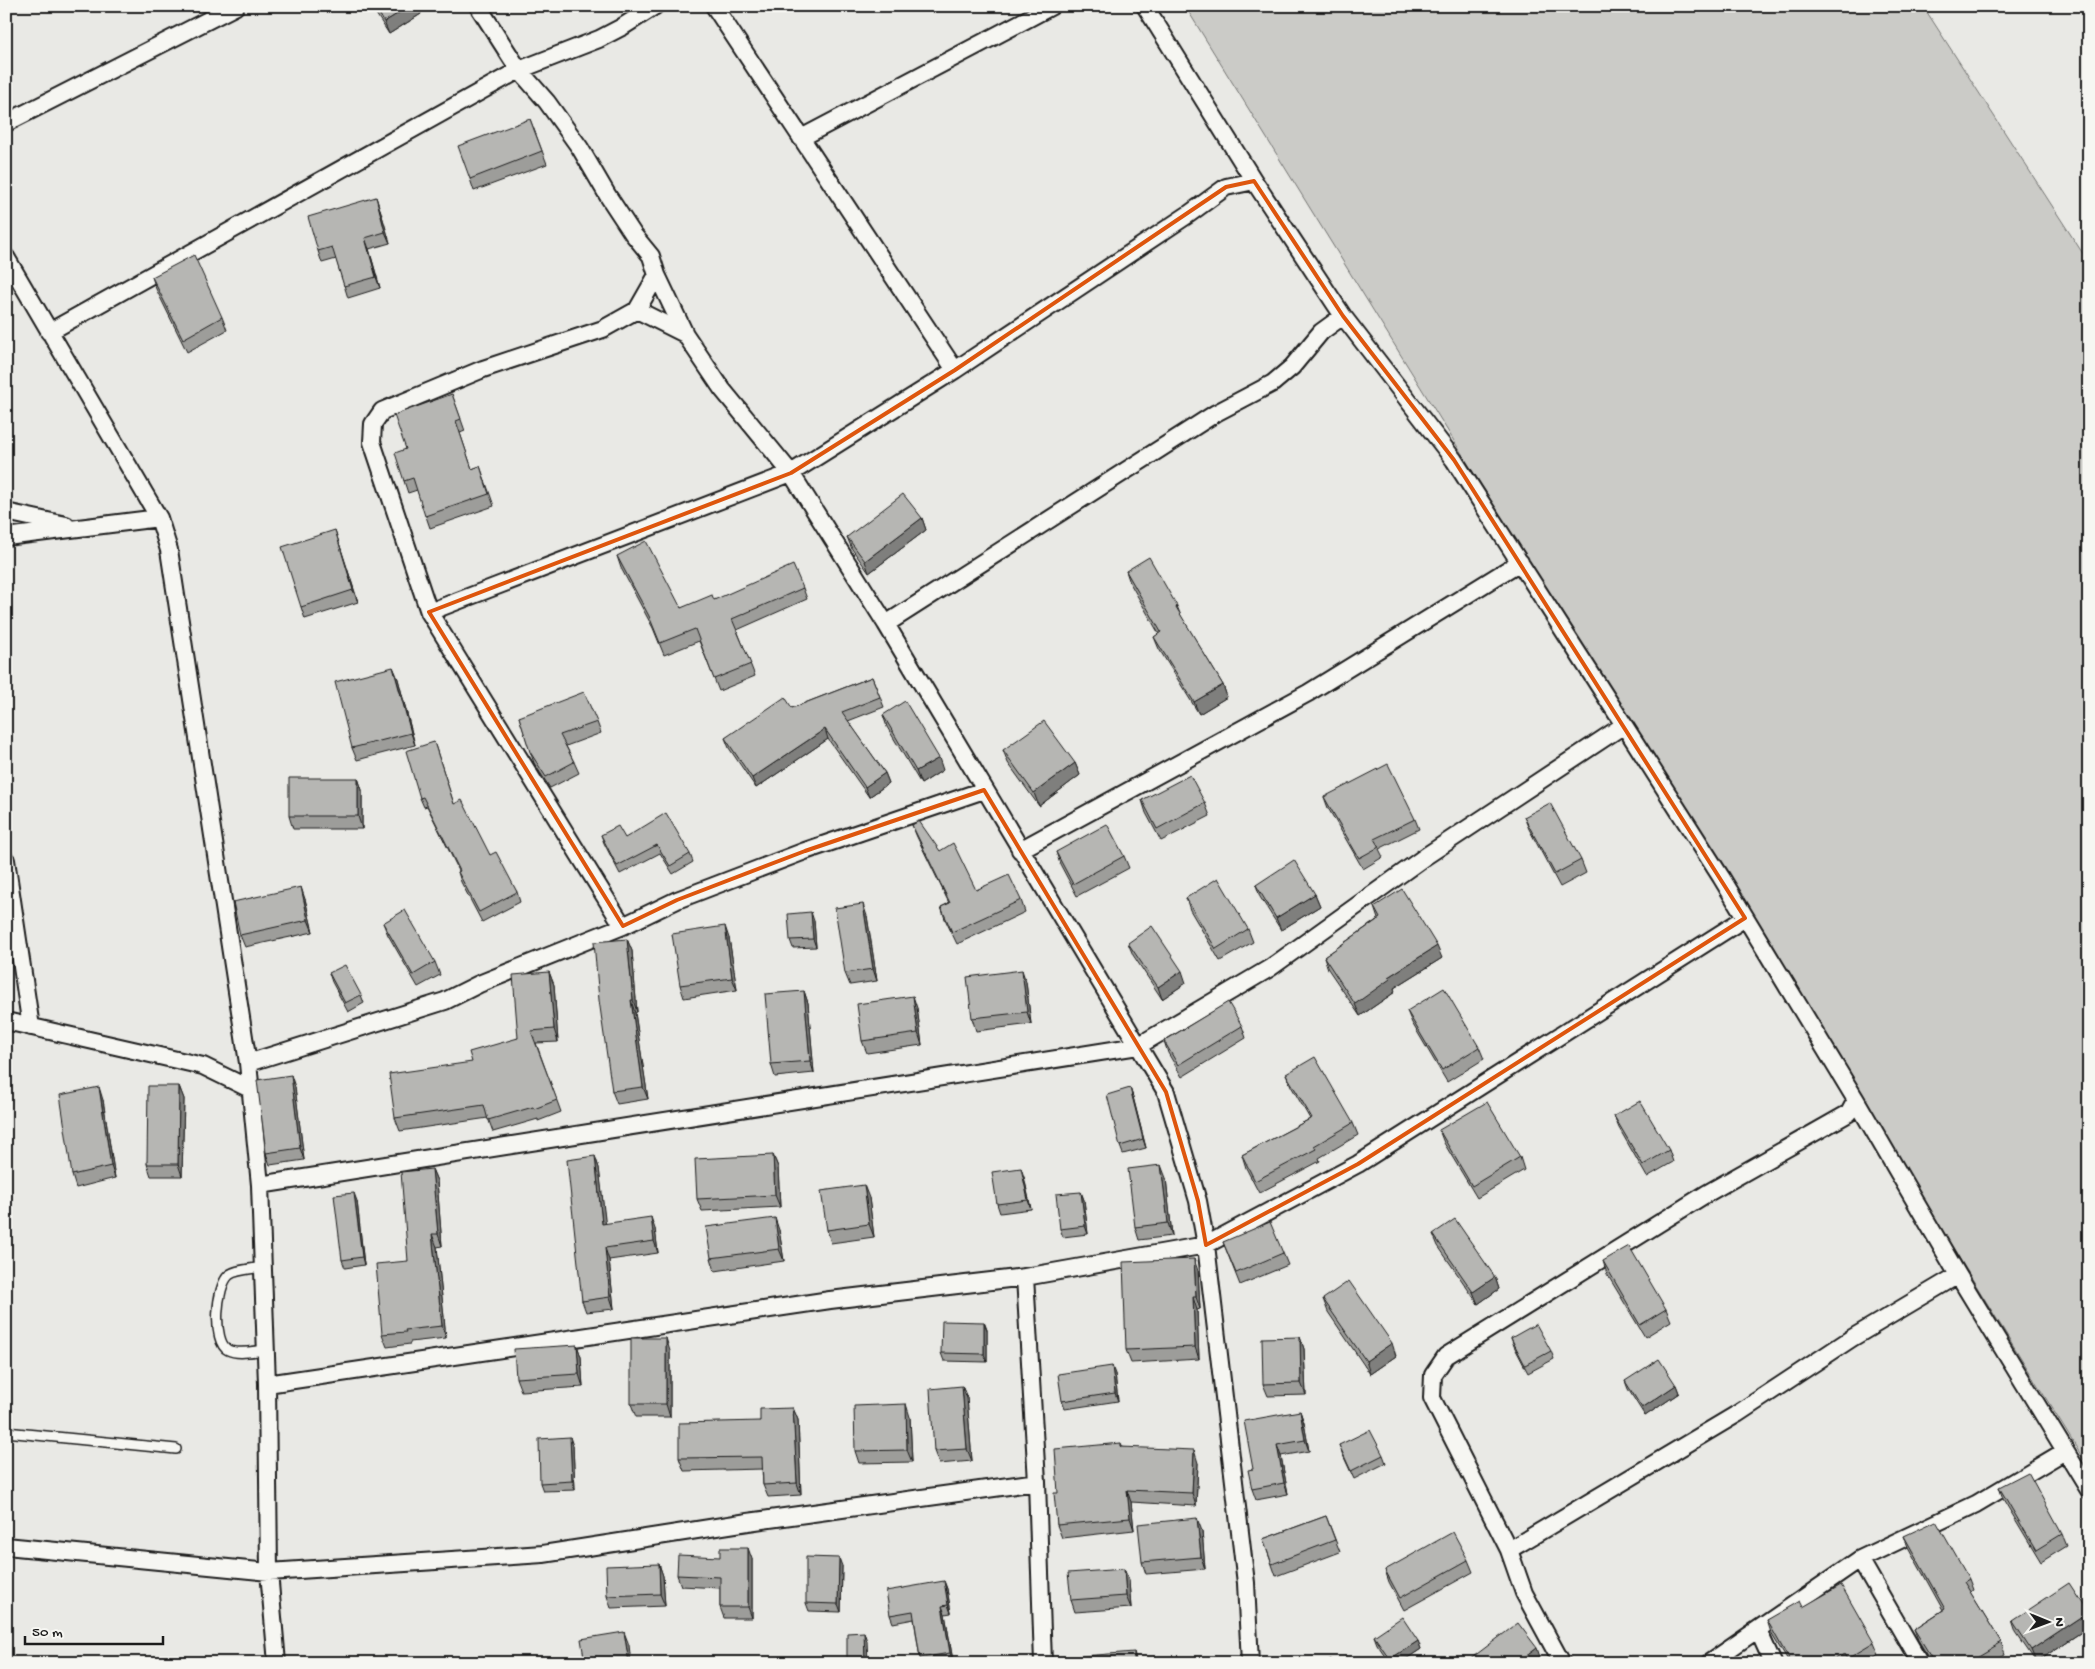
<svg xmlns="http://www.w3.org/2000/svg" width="2095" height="1669" font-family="'Gochi Hand',sans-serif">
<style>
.green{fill:#cbcbc7;stroke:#747472}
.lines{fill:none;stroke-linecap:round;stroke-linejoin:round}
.service-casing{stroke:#1c1c1c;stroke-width:12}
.minor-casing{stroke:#1c1c1c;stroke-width:20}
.service{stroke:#f6f6f2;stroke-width:9}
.minor{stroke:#f6f6f2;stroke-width:16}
.wall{fill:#9d9d9a;stroke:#1c1c1c}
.shaded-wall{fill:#7f7f7d;stroke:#1c1c1c}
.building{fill:#b6b6b3;stroke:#1c1c1c}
.marked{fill:none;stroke:#de560d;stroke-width:4;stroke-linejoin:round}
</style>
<rect width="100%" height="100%" fill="#e9e9e5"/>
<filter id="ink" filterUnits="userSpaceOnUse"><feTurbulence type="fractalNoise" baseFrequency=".02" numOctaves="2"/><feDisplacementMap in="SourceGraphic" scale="10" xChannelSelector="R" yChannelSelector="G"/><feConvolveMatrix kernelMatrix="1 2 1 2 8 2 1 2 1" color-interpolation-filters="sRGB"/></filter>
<g filter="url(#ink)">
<!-- green -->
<path class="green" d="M1185,6h738l166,257v1205z"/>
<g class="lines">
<!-- service casing -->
<g class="service-casing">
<path id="service" d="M263,1267c-10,2 -26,2 -34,8 -13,11 -17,67 -1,75 10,5 26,1 38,0
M6,1432l170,17"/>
</g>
<!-- minor casing -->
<g class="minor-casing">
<path id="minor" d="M478,6l41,64 28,32 33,46 28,48 25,38 18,22 6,19 -20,35
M714,6l241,364
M1145,6l109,175 89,135 111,144 170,265 97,152 135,223 102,175 131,215
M6,123l230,-117
M801,138l251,-132
M6,257l153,261 10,32 79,513 12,122 7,199 2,188 8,91
M657,275l28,59
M49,332l470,-262 80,-31 23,-12 33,-21
M6,512l60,13
M6,537l153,-19
M429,612l362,-139 164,-103 234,-156 37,-27 28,-6
M886,624l330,-211 57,-30 19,-16 29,-35 22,-16
M1020,850l288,-157 212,-131
M6,860l25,167
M623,926l-194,-314 -57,-170 1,-18 9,-13 101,-42 120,-40 34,-19 48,24 37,55 69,84 95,151 280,468 32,109 8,44 40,338 4,80
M6,1021l197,45 47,23
M248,1063l197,-62 34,-17 144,-58 54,-26 128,-49 179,-61
M260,1185l878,-139 132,-78 156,-112 198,-131
M1025,1277l181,-32 152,-81 387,-246
M267,1384l563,-84 195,-23 12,205 6,181
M6,1546l263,26 274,-18 205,-32 289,-40
M1509,1550l228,-136 115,-76 106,-63
M1860,1559l60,104
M1758,1630l15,33
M1562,1663l-38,-70 -15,-43 -77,-152 1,-23 13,-19 260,-162 143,-81 7,-13
M1709,1663l151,-104 116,-55 89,-53"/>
</g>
<!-- service -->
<use href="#service" class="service"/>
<!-- minor -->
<use href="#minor" class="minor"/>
</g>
<!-- wall -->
<path class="wall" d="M371,6h47l3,8 -32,20z
M530,119l17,45 -73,27 -4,-12z
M380,209l10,34 -21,6 11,39 -32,10 -12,-39 -14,4 -4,-12z
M152,277l70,40 5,13 -40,22 -31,-63z
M452,394l13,37 -5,2 12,36 8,-3 14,40 -64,22 -13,-38 -9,3 -4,-12 2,-32z
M922,518l4,12 -57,43 -17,-24 -5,-12z
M339,543l19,59 -53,17 -4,-12z
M617,556l64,52 33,-8 89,-12 4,11 -70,31 18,46 -36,15 -20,-50 -35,14 -11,-27 -32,-60z
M1126,571l51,35 4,10 42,69 4,12 -28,17 -40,-65 -5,-12 5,-3 -29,-51z
M393,667l5,12 17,66 -58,15 -5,-12z
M872,677l12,30 -36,14 37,52 4,10 -20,14 -41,-58 -72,49 -27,-40 -4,-10 67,-30z
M883,715l60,55 -22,14 -34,-57z
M519,717l78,5 4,11 -35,13 8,16 5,11 -29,15 -16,-25z
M434,742l20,62 36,51 27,37 3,10 -38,20 -21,-40 -3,-10 1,-1 -32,-65 -3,1 -4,-9z
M1003,750l72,13 5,12 -41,31 -31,-43z
M358,778l4,12v39h-69l-4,-13z
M1324,797l91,22 4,10 -40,20 4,8 -20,12 -35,-61z
M1142,800l63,3 5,13 -49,25 -15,-28z
M1524,817l57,43 5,13 -26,14 -31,-58z
M912,825l28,26 36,39 45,10 4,12 -68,32 -12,-25 -4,-12 8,-4 -32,-66z
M601,835l24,3 65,16 3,8 -20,12 -13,-21 -40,21 -16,-31z
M1056,852l68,4 5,12 -52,28 -17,-32z
M1256,885l59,9 5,12 -39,24 -21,-33z
M1186,898l62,31 5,13 -33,19 -30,-51z
M305,899l8,33 -68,15 -5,-12z
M1374,907l68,51 -48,30 1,4 -35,24 -32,-47 -4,-12 54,-38z
M867,916l10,65 -27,4 -5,-12z
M814,921l2,26 -23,1 -3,-8z
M383,923l52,39 5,13 -22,12 -30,-52z
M729,938l8,52 -53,8 -4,-13z
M627,939l5,12 5,61 -2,1 13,86 -31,5 -5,-13z
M1128,943l58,40 -24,16 -29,-44z
M549,972l5,13 4,57 -22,1 25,69 -23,9v-2l-45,13 -5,-14 -88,13 -5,-13 77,-56 46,-24z
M329,973l32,22 3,8 -16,9 -16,-30z
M1026,982l5,42 -55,7 -4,-13z
M804,991l4,12 6,70 -39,4 -4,-13z
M917,1008l5,37 -55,8 -5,-12z
M1407,1011l72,36 5,12 -37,23 -35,-59z
M1242,1026l4,12 -64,39 -14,-24 -4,-12z
M1286,1074l67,49 5,12 -39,23 1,3 -61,32 -13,-25 -4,-13 68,-36 -19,-33z
M179,1086l5,13 -2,77h-31l-4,-12z
M295,1087l9,73 -34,5 -4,-12z
M1130,1088l3,9 13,51 -23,6 -3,-8z
M103,1100l12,78 -39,10 -4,-13z
M1614,1116l55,34 4,12 -26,15 -28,-49z
M1439,1130l81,27 4,13 -47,28 -33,-55z
M773,1155l5,12 2,40 -78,4 -5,-12z
M595,1156l4,12 6,56 50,5 3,24 -49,7 5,49 -28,3 -4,-11z
M432,1169l5,12 5,65 -5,1 9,91 -36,4v2l-23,3 -5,-13 26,-73z
M1024,1177l7,32 -31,4 -3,-9z
M1166,1178l6,58 -33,4 -4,-13z
M1081,1192l3,8 4,34 -25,3 -3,-8z
M869,1198l5,39 -43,6 -4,-13z
M357,1201l7,64 -19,3 -3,-8z
M779,1230l5,31 -69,10 -4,-13z
M1433,1234l62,43 4,12 -21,15 -40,-58z
M1223,1242l60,11 5,12 -48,20z
M1603,1261l63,48 5,12 -26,16 -38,-63z
M1198,1271l2,38 -3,1 2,49 -68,4 -5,-13z
M1323,1299l73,57 -26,18 -42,-62z
M984,1322l3,8v32l-43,-1 -3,-8z
M1300,1337l4,12 2,46 -38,1 -5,-12z
M1511,1338l40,13 3,8 -26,14 -14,-27z
M577,1345l4,12 2,30 -62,4 -5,-13z
M670,1351v66h-34l-5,-13z
M1115,1374l3,27 -53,8 -3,-8z
M1625,1381l51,4 3,8 -34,23 -17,-27z
M962,1386l5,12 5,63 -33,3 -5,-13z
M793,1408l5,12 3,75 -33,2 -5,-12 -1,-16 -78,2 -5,-13 81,-37z
M1300,1411l4,12 5,28 -28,5 7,38 -32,6 -4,-11 1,-20z
M910,1417l2,45 -53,1 -4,-12z
M1121,1443l1,4 76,16 -2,43 -65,-4 3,28 -72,8 -5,-13 1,-32z
M1339,1445l44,10 3,8 -32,16 -12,-26z
M573,1446l2,44 -32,1 -3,-8z
M1999,1487l63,47 5,12 -26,16 -38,-63z
M1326,1516l14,36 -64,24 -13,-37z
M1202,1531l3,38 -59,5 -4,-12z
M1904,1536l65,43 4,11 -3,2 31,50 4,12 -15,9h-58l-14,-23 -4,-11 29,-19 -35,-63z
M752,1559v59h-28l-4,-11v-19l-39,-2 -4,-11z
M1468,1560l5,12 -69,38 -15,-28 -4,-12z
M659,1564l4,12 2,30 -54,2 -4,-12z
M842,1566l-1,46 -32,-1 -3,-8z
M1124,1569l5,12 2,27 -56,4 -4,-12z
M944,1581l3,8 4,24 -6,1 8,47 -10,2h-21l-2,-5 -6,-39 -21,4 -3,-8z
M1803,1607l71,36 5,12 -13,8h-77l-18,-30 -4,-13z
M2089,1614v13l-53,35 -20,-29 -4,-12z
M1374,1636l44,5 3,8 -21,14h-10l-13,-19z"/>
<!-- shaded-wall -->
<path class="shaded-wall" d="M410,6h8l3,8 -32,20 -5,-12z
M376,197l4,12 10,34 -5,-11z
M365,238l4,11 11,39 -4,-11z
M922,518l4,12 -57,43 -4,-12z
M335,530l4,13 19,59 -5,-12z
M393,667l5,12 17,66 -4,-12z
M1223,685l4,12 -28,17 -5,-12z
M825,729l3,10 -72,49 -4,-10z
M939,758l4,12 -22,14 -5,-13z
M1075,763l5,12 -41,31 -5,-13z
M885,773l4,10 -20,14 -4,-10z
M358,778l4,12v39l-4,-13z
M301,887l4,12 8,33 -5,-12z
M1315,894l5,12 -39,24 -5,-12z
M863,904l4,12 10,65 -4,-12z
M811,912l3,9 2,26 -3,-8z
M725,926l4,12 8,52 -5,-12z
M627,939l5,12 5,61 -4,-12z
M1437,946l5,12 -48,30 1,4 -35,24 -5,-12 33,-27z
M1022,970l4,12 5,42 -4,-12z
M1182,971l4,12 -24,16 -4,-12z
M549,972l5,13 4,57 -4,-13z
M804,991l4,12 6,70 -4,-12z
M913,996l4,12 5,37 -4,-12z
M631,1000l4,13 13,86 -5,-12z
M291,1075l4,12 9,73 -4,-12z
M179,1086l5,13 -2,77 -4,-12z
M99,1087l4,13 12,78 -4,-12z
M1130,1088l3,9 13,51 -3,-9z
M773,1155l5,12 2,40 -5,-12z
M595,1156l4,12 8,68 -5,-12z
M1161,1165l5,13 6,58 -4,-13z
M1021,1168l3,9 7,32 -3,-9z
M432,1169l5,12 5,65 -4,-12z
M864,1185l5,13 5,39 -5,-13z
M1081,1192l3,8 4,34 -3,-8z
M354,1193l3,8 7,64 -2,-8z
M651,1217l4,12 3,24 -4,-12z
M775,1218l4,12 5,31 -5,-12z
M432,1234l5,13 9,91 -4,-12z
M605,1248l4,12 5,49 -4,-12z
M1194,1259l4,12 2,38 -4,-12z
M1495,1277l4,12 -21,15 -5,-12z
M1193,1297l4,13 2,49 -4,-12z
M984,1322l3,8v32l-3,-8z
M1300,1337l4,12 2,46 -5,-12z
M666,1338l4,13v66l-4,-13z
M1392,1343l4,13 -26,18 -4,-13z
M577,1345l4,12 2,30 -4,-13z
M1112,1366l3,8 3,27 -3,-8z
M1676,1385l3,8 -34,23 -3,-8z
M962,1386l5,12 5,63 -5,-12z
M906,1404l4,13 2,45 -5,-12z
M793,1408l5,12 3,75 -4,-12z
M1300,1411l4,12 5,28 -4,-11z
M570,1437l3,9 2,44 -3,-9z
M1277,1445l4,11 7,38 -4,-11z
M1194,1450l4,13 -2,43 -4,-13z
M1127,1490l4,12 3,28 -4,-12z
M1197,1518l5,13 3,38 -4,-12z
M748,1548l4,11v59l-4,-11z
M839,1558l3,8 -1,46 -3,-8z
M659,1564l4,12 2,30 -5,-12z
M1124,1569l5,12 2,27 -5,-12z
M944,1581l3,8 4,24 -3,-8z
M942,1606l3,8 8,47 -3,-8z
M2088,1612l1,2v13l-53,35 -5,-12z
M624,1632l5,13 2,18h-2z
M864,1632l3,9 1,22h-3z
M1418,1641l3,8 -21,14h-9l-1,-4z
M1537,1648l4,12 -3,3h-21z
M1134,1652l3,11h-3z"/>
<!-- building -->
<path class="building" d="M375,6h35l-26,16z
M530,119l12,32 -72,28 -12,-33z
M376,197l9,35 -20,6 11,39 -32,9 -12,-39 -14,4 -10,-34z
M194,255l28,62 -39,22 -31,-62z
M452,394l9,25 -5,2 16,48 8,-3 9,28 -64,22 -12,-38 -9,3 -9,-28 11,-4 -12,-34z
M903,494l19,24 -57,43 -18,-24z
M335,530l18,60 -52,17 -19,-60z
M646,541l35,67 31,-13 2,5 79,-35 10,23 -71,31 19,45 -37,15 -19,-50 -35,14 -11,-27 -32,-60z
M1149,557l28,49 -1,1 47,78 -29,17 -40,-65 7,-5 -35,-61z
M393,667l18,66 -59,15 -17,-66z
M872,677l8,20 -38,15 43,61 -20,14 -40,-58 -73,49 -27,-40 60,-41 7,11z
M584,692l13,30 -37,13 14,27 -28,15 -16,-25 -11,-35z
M905,701l34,57 -23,13 -33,-56z
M1044,721l31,42 -41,30 -31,-43z
M434,742l20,62 8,-4 28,55 6,-3 21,40 -38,20 -21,-40 2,-1 -37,-74 -3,1 -14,-47z
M1388,764l27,55 -41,20 5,8 -20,11 -35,-61z
M1190,775l15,28 -48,26 -15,-29z
M289,778h69v38h-69z
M1550,803l31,57 -26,14 -31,-57z
M666,813l24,41 -20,12 -13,-21 -40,21 -16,-31 17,-9 7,12z
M919,821l21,30 13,-8 23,47 33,-15 12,25 -69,32 -11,-25 9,-4 -38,-78z
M1107,824l17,32 -51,28 -17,-32z
M1294,860l21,34 -39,24 -20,-33z
M1218,878l30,51 -32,20 -30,-51z
M301,887l7,33 -68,15 -7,-33z
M1402,889l35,57 -49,31 2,2 -35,25 -31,-47 56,-39 -6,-11z
M863,904l10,65 -28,4 -10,-65z
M405,910l30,52 -22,13 -30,-52z
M811,912l2,27 -23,1 -2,-26z
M725,926l7,52 -52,7 -8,-51z
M1152,926l30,45 -24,16 -30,-44z
M627,939l6,61h-2l12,87 -31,4 -13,-91 -5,-58z
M345,965l16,30 -16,8 -16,-30z
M1022,970l5,42 -55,6 -5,-41z
M549,972l5,57 -23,2 26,69 -23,9 -1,-2 -45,13 -4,-15 -89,13 -6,-44 83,-12 -3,-10 49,-14 -5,-63z
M1444,988l35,59 -37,23 -35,-59z
M804,991l6,70 -39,3 -6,-70z
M913,996l5,37 -56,8 -5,-37z
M1228,1002l14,24 -64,39 -14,-24z
M1315,1057l38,66 -39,23 2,3 -61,32 -13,-26 70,-37 -26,-44z
M291,1075l9,73 -34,5 -9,-73z
M148,1086h31l-1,78h-31z
M99,1087l12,79 -39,9 -12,-80z
M1130,1088l13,51 -23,7 -13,-51z
M1640,1101l29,49 -26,15 -29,-49z
M1487,1102l33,55 -48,29 -33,-56z
M773,1155l2,40 -78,4 -2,-40z
M595,1156l7,68 49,-7 3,24 -49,7 5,49 -28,4 -15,-141z
M1161,1165l7,58 -33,4 -7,-58z
M1021,1168l7,32 -31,4 -5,-32z
M432,1169l6,65h-6l10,92 -37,4 1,2 -24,2 -6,-70 32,-3 -7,-89z
M864,1185l5,39 -42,6 -6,-39z
M1081,1192l4,34 -25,3 -4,-35z
M354,1193l8,64 -20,3 -8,-65z
M775,1218l4,31 -68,9 -5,-31z
M1455,1219l40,58 -22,15 -40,-58z
M1270,1222l13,31 -47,20 -13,-31z
M1629,1246l37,63 -26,16 -37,-64z
M1194,1259l2,38h-3l2,50 -69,3 -3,-88z
M1349,1281l43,62 -26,18 -43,-62z
M942,1321l42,1v32l-43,-1z
M1536,1324l15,27 -26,14 -14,-27z
M1300,1337l1,46 -38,1 -1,-46z
M631,1338h35v66h-35z
M577,1345l2,29 -63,4 -2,-29z
M1659,1359l17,26 -34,23 -17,-27z
M1112,1366l3,27 -53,8 -4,-27z
M962,1386l5,63 -33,2 -4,-62z
M906,1404l1,46 -52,1 -1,-45z
M793,1408l4,75 -34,2 -1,-28 -83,1v-35l81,-2v-12z
M1300,1411l5,29 -28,5 7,38 -32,6 -4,-19 5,-1 -9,-48z
M1370,1430l13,25 -32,16 -12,-26z
M570,1437l2,44 -32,2 -1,-44z
M1121,1443v4l73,3 -2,43 -65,-3 3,28 -73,7 -3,-32h4l-3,-44z
M2028,1472l34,62 -26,16 -37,-63z
M1326,1516l9,24 -63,24 -9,-25z
M1197,1518l4,39 -59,5 -4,-38z
M1936,1521l33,58 -5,3 37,60 -32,19 1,2h-35l-21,-34 31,-20 -41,-73z
M1453,1532l15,28 -68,38 -15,-28z
M720,1548h28v59h-28v-30l-43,-2 1,-20 42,2z
M806,1557l33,1 -1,46 -32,-1z
M659,1564l1,30 -53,2 -1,-30z
M1124,1569l2,27 -55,4 -3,-27z
M944,1581l4,24 -6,1 8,47 -30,5 -7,-47 -23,4 -4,-24z
M2069,1583l19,29 -57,38 -19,-29z
M1841,1585l33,58 -27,16 -3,-5 -16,9h-37l-24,-43 33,-19 3,6z
M1402,1617l16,24 -28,18 -16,-23z
M1518,1623l19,25 -20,15h-52z
M624,1632l5,31h-44l-4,-24z
M864,1632l1,31h-18v-30z
M1134,1652v11h-75v-5z
M1331,1659l2,4h-9z
M2048,1659l3,4h-9z"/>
</g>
<!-- marked area -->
<path class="marked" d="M1254,181l89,135 111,144 291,458 -387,246 -152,81 -8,-44 -32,-109 -182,-302 -179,61 -128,49 -54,26 -194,-314 362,-139 164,-103 271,-183z"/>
<!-- margin -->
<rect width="2095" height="1669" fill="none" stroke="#f6f6f2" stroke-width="25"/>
<rect x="12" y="12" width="2070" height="1644" fill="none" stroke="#1c1c1c" stroke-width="2" filter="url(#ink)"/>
<!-- north arrow -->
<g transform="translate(2048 1622) rotate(91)" stroke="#f6f6f2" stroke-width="4" paint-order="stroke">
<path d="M0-4L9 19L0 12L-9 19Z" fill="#1c1c1c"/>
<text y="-8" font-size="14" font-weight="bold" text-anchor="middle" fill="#1c1c1c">N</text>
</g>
<!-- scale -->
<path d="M25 1636v8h138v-8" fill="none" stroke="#1c1c1c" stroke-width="2.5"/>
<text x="32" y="1636" font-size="15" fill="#1c1c1c" stroke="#f6f6f2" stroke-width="4" paint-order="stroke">50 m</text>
</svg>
